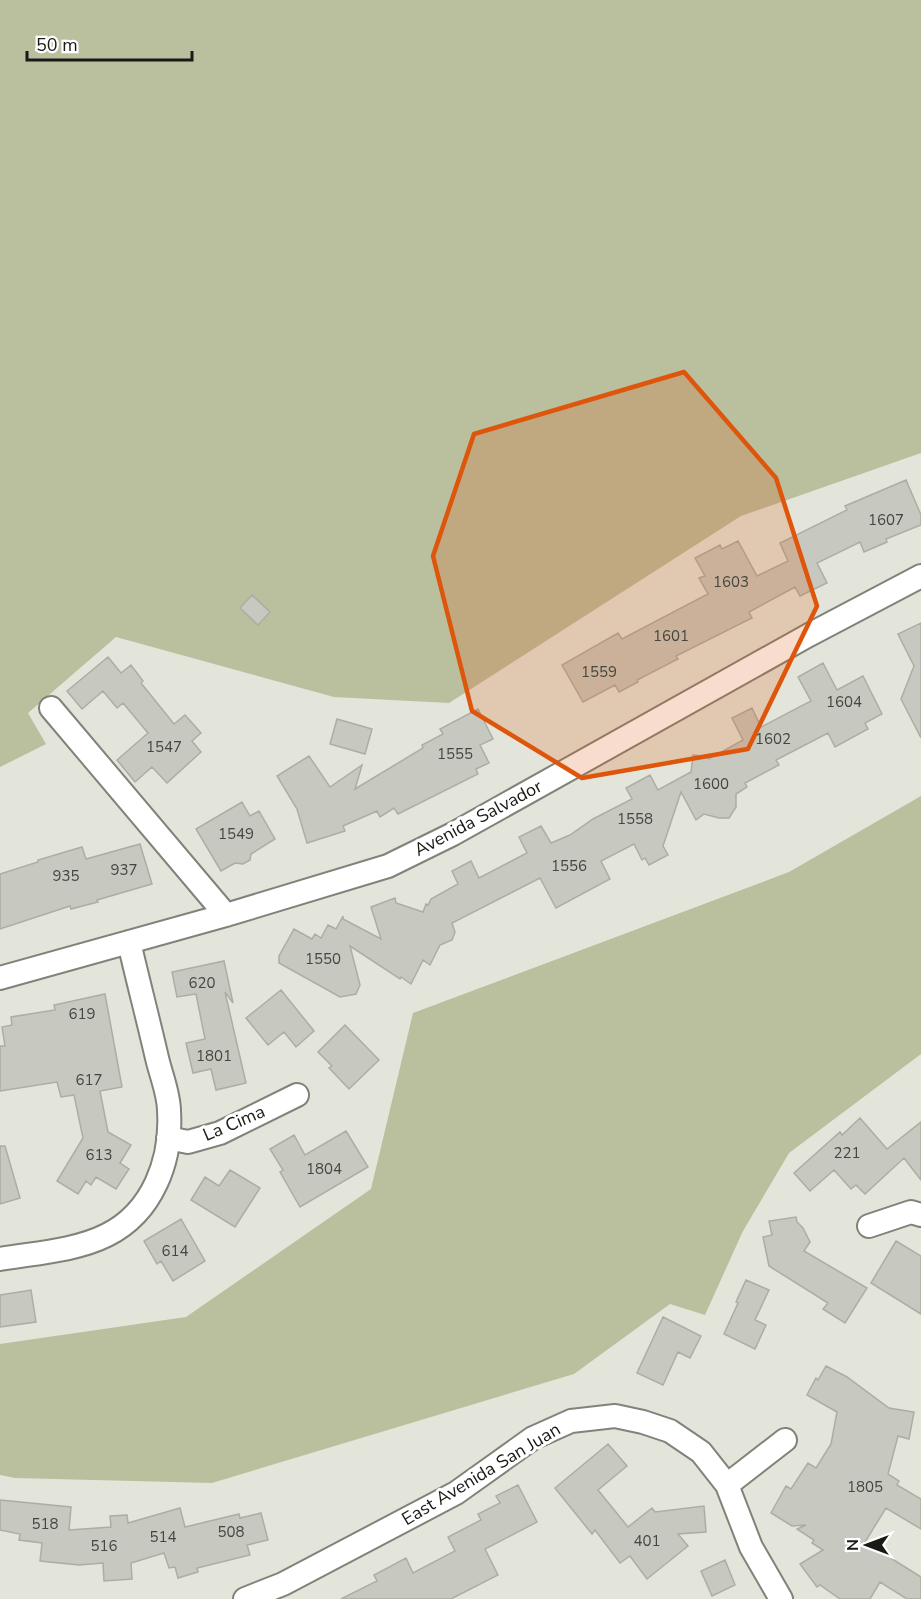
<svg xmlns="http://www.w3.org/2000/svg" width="921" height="1599" font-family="'Nunito Sans',sans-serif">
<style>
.green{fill:#babf9e}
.building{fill:#c7c8bf;stroke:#acada4;stroke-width:1.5}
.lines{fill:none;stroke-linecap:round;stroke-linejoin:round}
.minor-casing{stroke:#818279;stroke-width:26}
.minor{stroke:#fff;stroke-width:22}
.marked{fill:#de560c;fill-opacity:0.2;stroke:#de560c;stroke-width:4.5;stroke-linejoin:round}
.labels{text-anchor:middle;stroke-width:6;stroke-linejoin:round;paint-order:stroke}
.number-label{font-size:15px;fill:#444640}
.street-label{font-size:18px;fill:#191a16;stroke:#fff}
</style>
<rect width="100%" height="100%" fill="#e3e5db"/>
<!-- green -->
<path class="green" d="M0,0h921v453l-180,63 -292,187 -115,-6 -218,-60 -88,76 18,31 -46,23z
M921,796v258l-132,99 -46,78 -38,84 -35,-11 -96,70 -362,109 -197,-5 -15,-3v-131l186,-27 185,-128 42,-176 376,-141z"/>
<!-- building -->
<path class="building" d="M906,480l15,35v10l-35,14 1,3 -23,10 -4,-10 -43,21 10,20 -27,13 -5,-9 -46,25 3,6 -76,38 2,3 -41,21 1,2 -19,10 -4,-7 -32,17 -21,-37 56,-32 4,6 86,-45 -9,-16 6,-2 -10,-18 25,-13 2,4 16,-8 19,35 31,-15 -8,-18 67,-33 -2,-4z
M252,595l18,17 -12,13 -18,-17z
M921,623v115l-20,-39 13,-33 -16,-32z
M108,657l13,16 10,-8 12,16 -2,2 33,41 11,-9 16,18 -9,8 9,11 -34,31 -15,-16 -17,15 -18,-22 31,-27 -25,-30 -6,5 -14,-17 -21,18 -15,-18z
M823,663l14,27 26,-14 19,38 -17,9 3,6 -33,18 -7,-14 -52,27 3,5 -34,18 2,4 -11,7v13l-7,11h-10l-15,-4 -8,6 -15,-28 -18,54 5,9 -19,10 -4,-7 -3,2 -8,-16 -33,17 9,18 -54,29 -16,-30 -88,45 3,9 -3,8 -12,5 -10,20 -7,-5 -12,24 -10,-7 -1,2 -50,-33 10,39 -4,9 -16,3 -61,-34v-7l15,-27 18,10 3,-5 6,4 7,-13 8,4 7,-13v3l38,20 -10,-32 24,-9 1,5 27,9 3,-8 2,1 3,-6 27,-15 -6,-13 19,-10 8,17 48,-25 -8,-16 22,-11 10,17 19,-8 23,-16 39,-20 -6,-11 24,-13 8,15 33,-18 2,-17 10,1 6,3 34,-19 -11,-22 20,-10 9,19 50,-26 -13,-24z
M478,709l15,30 -13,6 9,18 -13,6 2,5 -80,40 -4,-6 -14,9 -3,-6 -34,15 2,5 -38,12 -10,-34 -20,-33 32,-20 21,31 32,-22 -7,24 68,-41 -1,-3 21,-11 -3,-5z
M337,719l35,10 -7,25 -35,-10z
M242,802l8,14 9,-5 16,28 -24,15 -1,6 -7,4 -8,-1 -14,8 -25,-42z
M140,844l12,40 -55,16 1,2 -27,7 -1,-3 -70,23v-55l38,-12v-2l44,-13 4,12z
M224,961l9,42 -8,-11 21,91 -30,7 -5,-21 -18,4 -7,-30 19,-4 -9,-45 -19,3 -5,-25z
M281,990l33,41 -18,16 -12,-15 -16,13 -22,-27z
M105,994l17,93 -22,4 8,41 23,13 -11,18 9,6 -13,20 -20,-12 -5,8 -5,-4 -8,13 -21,-13 26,-43 -9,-43 -13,2 -4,-15 -57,9v-45h5l-3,-19 10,-2 -1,-8 44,-7 -1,-5z
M345,1025l34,35 -30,29 -20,-21 3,-2 -14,-14z
M860,1118l27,31 34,-27v58l-17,-22 -39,36 -9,-9 -5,4 -17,-19 -24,21 -16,-18 46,-41 2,3z
M346,1131l22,36 -68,40 -20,-35 3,-2 -13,-21 24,-14 11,20z
M0,1146h5l15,52 -20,6z
M230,1170l30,18 -25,39 -44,-27 14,-23 14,9z
M796,1217l1,5 6,6 7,14 -6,9 63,37 -22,35 -22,-14 5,-6 -59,-37 -6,-29 9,-2 -3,-14z
M181,1219l24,42 -32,20 -12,-20 -4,3 -13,-23z
M896,1241l25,15v58l-50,-31z
M746,1280l23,10 -14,30 11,5 -11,24 -31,-15 14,-31 -2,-1z
M31,1290l5,32 -36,5v-32z
M663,1317l38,19 -11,22 -12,-6 -15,33 -26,-12z
M826,1366l21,11 42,31 25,4 -5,27 -11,-3 -10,38 11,7 -2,4 24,14v30l-35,-21 -21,34 56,35v22h-14l-27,-17 -10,17h-30l-20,-14 -3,2 -17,-23 23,-14 -11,-7 2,-3 -17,-11 9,-4 -14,1 -21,-13 15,-27 5,3 17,-26 8,5 15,-24 6,-32 -30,-17 9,-17 2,2z
M608,1444l19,22 -29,24 30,37 24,-19 3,4 49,-6 2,26 -28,2 10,12 -41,33 -17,-23 -10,7 -25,-33 -3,4 -37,-46z
M518,1485l19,37 -52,27 13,26 -47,24h-110l36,-18 -3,-6 32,-17 7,15 42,-22 -7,-14 33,-17 -3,-6 22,-11 -4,-7z
M0,1500l71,7 -2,23 42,-3 -1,-11 17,-1 1,8 52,-15 5,19 54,-13 1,4 21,-5 7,27 -21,5 3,10 -53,13 1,4 -20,6 -3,-11 -6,1 -5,-15 -33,10 1,16 -28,2 -1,-18 -24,2 -39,-4 2,-18 -23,-3 1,-6 -20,-4z
M725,1560l10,25 -23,11 -11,-25z"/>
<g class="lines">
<!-- minor casing -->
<g class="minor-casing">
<path id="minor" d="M51,708l175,207
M0,978l226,-63 162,-49 65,-32 356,-199 112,-59
M168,1138l20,4 32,-9 77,-38
M869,1226l42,-14 10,3
M0,1259c35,-6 75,-8 107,-24 46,-23 65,-75 62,-124 0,-17 -8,-36 -12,-53 -9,-39 -19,-77 -28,-116
M727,1485l58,-45
M245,1599l38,-15 173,-91 77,-55 38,-17 44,-5 28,6 27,9 31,21 26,33 24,62 30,52"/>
</g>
<!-- minor -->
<use href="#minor" class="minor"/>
</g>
<!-- marked area -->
<path class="marked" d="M684,372l92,106 41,128 -69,143 -166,29 -110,-67 -39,-155 41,-122z"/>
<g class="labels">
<!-- number labels -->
<g class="number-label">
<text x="886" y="525">1607</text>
<text x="731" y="587">1603</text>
<text x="671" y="641">1601</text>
<text x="599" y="677">1559</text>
<text x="844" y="707">1604</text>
<text x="773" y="744">1602</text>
<text x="164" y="752">1547</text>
<text x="455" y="759">1555</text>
<text x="711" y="789">1600</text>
<text x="635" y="824">1558</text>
<text x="236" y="839">1549</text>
<text x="569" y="871">1556</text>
<text x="124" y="875">937</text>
<text x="66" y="881">935</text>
<text x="323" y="964">1550</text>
<text x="202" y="988">620</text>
<text x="82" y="1019">619</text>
<text x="214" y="1061">1801</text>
<text x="89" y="1085">617</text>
<text x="847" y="1158">221</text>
<text x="99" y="1160">613</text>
<text x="324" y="1174">1804</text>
<text x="175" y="1256">614</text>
<text x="865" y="1492">1805</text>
<text x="45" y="1529">518</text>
<text x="231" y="1537">508</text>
<text x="163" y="1542">514</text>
<text x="647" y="1546">401</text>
<text x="104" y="1551">516</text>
</g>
<!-- street labels -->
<g class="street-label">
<text transform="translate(478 818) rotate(-28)" y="6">Avenida Salvador</text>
<text transform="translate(234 1123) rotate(-23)" y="6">La Cima</text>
<text transform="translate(481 1474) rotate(-31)" y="6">East Avenida San Juan</text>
</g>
</g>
<!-- north arrow -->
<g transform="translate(867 1545) rotate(270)" stroke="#ffffff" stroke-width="4.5" paint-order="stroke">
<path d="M0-4.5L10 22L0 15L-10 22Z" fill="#191a16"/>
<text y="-9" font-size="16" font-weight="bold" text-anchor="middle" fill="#191a16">N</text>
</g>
<!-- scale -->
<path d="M27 51v9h165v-9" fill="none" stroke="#191a16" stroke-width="3"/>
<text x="36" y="51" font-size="18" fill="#191a16" stroke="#ffffff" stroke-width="4.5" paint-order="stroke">50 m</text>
</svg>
